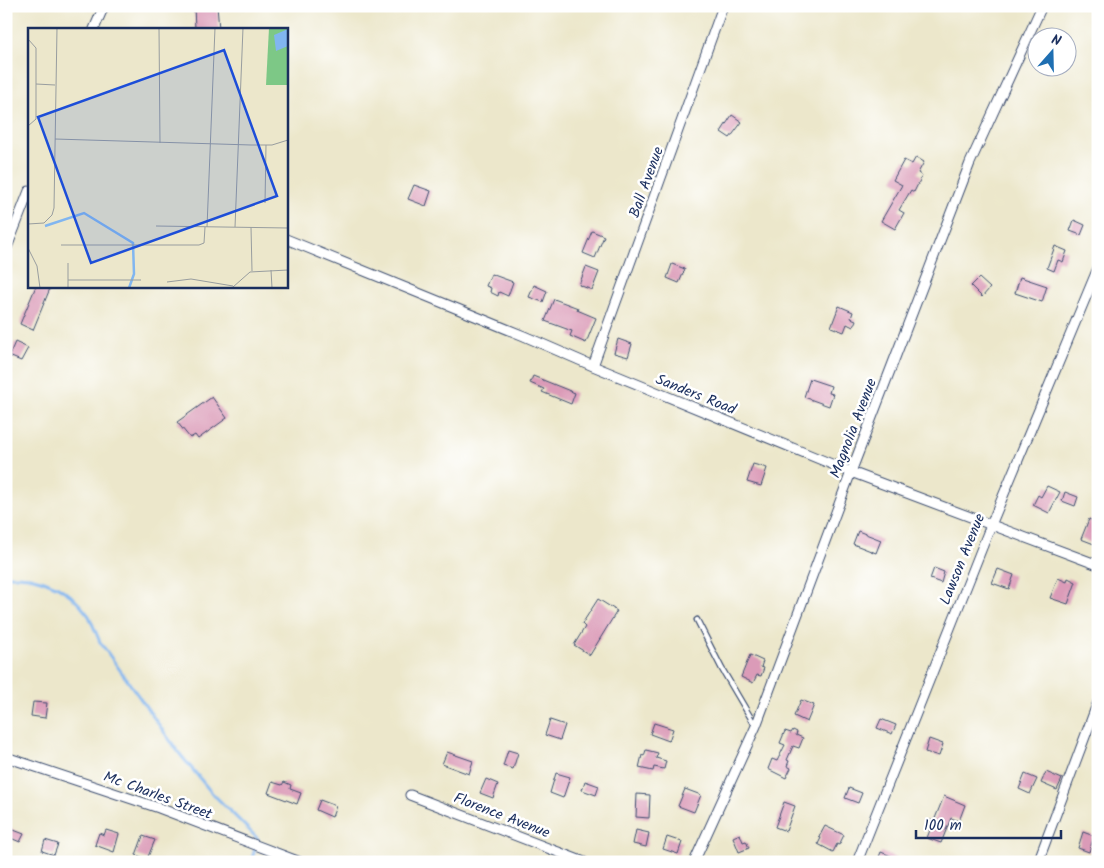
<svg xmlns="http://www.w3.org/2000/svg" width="1104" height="868" font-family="Kalam,sans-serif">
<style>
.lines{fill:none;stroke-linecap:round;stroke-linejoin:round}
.stream{stroke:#81b6f0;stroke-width:3}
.building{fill:#db9bb8}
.service-casing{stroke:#3a4b6e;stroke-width:7}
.minor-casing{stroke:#3a4b6e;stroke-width:11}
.service{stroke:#fff;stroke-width:4.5}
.minor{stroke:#fff;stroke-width:9}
.labels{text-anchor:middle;stroke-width:5;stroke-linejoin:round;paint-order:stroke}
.street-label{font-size:15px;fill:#1b2f5e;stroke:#fff}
.inset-river{fill:none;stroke:#81b6f0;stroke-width:2.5}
.inset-road{fill:none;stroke:#989d9f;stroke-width:1}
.view{fill:#1d4ed8;fill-opacity:0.15;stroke:#1d4ed8;stroke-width:2.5}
.inset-edge{fill:none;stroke:#1b2f5e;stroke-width:2.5}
</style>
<rect width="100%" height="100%" fill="#fff"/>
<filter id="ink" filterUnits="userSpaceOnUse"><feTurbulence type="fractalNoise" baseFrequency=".02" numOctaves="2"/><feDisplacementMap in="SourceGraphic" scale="10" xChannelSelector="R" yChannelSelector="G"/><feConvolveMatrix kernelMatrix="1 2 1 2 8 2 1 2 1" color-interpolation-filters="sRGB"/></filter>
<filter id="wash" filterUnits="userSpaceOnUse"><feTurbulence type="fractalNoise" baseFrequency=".0096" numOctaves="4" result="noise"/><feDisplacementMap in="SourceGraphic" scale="20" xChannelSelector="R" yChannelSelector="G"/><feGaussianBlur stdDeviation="1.12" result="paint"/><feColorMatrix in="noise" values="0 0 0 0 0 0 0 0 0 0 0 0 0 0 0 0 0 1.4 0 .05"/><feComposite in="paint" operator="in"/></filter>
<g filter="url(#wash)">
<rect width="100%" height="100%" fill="#ece7cb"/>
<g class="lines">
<!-- stream -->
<path class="stream" d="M6,576h10l14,1 14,4 14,6 12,8 10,10 9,11 11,26 79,111 32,39 47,47 -7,23"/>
</g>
<g id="blocks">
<!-- building -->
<path class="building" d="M194,6h23l2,23h-24z
M732,115l10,7 -12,16 -9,-6z
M916,157l8,5 -6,11 4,3 -8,16 -3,-2 -12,20 5,3 -9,16 -14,-8 21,-36 -9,-5 11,-20 8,4z
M414,185l17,6 -5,15 -18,-7z
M1074,220l11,5 -4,10 -11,-4z
M592,231l12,5 -9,22 -12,-5z
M1055,246l12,5 -4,11 -5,-2 -4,11 -7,-3z
M672,264l13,5 -6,14 -12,-5z
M586,267l13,5 -7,18 -13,-5z
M491,274l22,8 -5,14 -9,-4 -1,4 -8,-4 1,-4 -5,-2z
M1020,277l27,9 -5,16 -27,-9z
M979,278l11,10 -8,9 -11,-11z
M534,285l13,6 -4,11 -14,-5z
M36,286h15l-18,44 -13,-6z
M554,299l24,9 -1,2 19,8 -10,25 -16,-7 2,-5 -27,-10z
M839,306l14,6 -2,6 5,2 -3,7 -6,-3 -3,8 -13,-5z
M618,339l14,5 -4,13 -14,-4z
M15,342l13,6 -7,13 -12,-5z
M533,376l42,17 -4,11 -29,-12 2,-3 -14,-6z
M810,379l21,7 -2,7 4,1 -4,12 -25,-9z
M212,397l15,21 -29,21 -3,-4 -5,3 -13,-16z
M753,464l14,4 -6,18 -14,-4z
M1047,486l13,6 -11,21 -16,-8 5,-10 3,2z
M1065,492l13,5 -3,9 -13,-5z
M1089,519l9,4v11l-4,10 -13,-5z
M858,531l23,9 -5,13 -23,-9z
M934,568l10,4 -3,11 -11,-4z
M998,569l16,6 -5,14 -17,-6z
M1058,578l9,4 1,-4 8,4 -8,22 -18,-6z
M598,599l19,12 -27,44 -16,-10 11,-18 -3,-3z
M750,655l13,6 -2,6 3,1 -3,8 -4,-1 -4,8 -12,-6z
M801,700l13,5 -7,17 -13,-6z
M33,702l14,1 -2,15 -14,-2z
M881,719l15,6 -4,9 -15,-6z
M550,720l15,5 -5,15 -15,-5z
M654,723l19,6 -4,12 -19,-7z
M793,730l4,2 -1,3 7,3 -4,10 -6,-2 -6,14 2,1 -2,5 4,2 -5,10 -18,-9 4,-10 5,2 8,-16 -5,-2 5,-12 6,2z
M929,739l14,5 -4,12 -14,-4z
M508,750l10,3 -5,16 -10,-3z
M646,750l12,3 -2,5 10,3 -2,8 -10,-2 -1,4 -14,-3 3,-13 2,1z
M447,752l26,9 -4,13 -27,-10z
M1046,772l16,7 -5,11 -16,-7z
M556,773l14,4 -7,21 -13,-5z
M1025,774l12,5 -7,15 -11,-5z
M486,779l12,5 -5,14 -13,-5z
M585,781l14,5 -3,9 -14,-5z
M272,782l10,3 2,-3 7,3 -1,4 11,4 -4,11 -29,-11z
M849,788l13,5 -4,10 -13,-5z
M685,789l16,6 -7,17 -16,-6z
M637,794l13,1 -1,23 -13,-1z
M944,796l21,9 -6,16 -8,-3 -10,25 -14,-5 3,-8 -3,-1 3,-9 4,1z
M320,800l16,6 -4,11 -16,-7z
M784,802l11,4 -9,25 -11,-4z
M825,826l19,9 -5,10 -2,-1 -4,8 -15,-8 3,-6 -2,-1z
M6,827l18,7 -4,8 -14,-6z
M106,830l13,4 -5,18 -19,-7 4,-12 5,2z
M636,830l13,3 -3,14 -13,-3z
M1083,832l11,4 -5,16 -11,-4z
M740,834l3,8 3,-1 3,7 -10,4 -6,-15z
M143,836l12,4 -8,19 -11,-4z
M667,837l15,5 -4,12 -15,-5z
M45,840l13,4 -4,11 -12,-4z
M881,852l22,9v1h-26z"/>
</g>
</g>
<g filter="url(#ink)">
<use href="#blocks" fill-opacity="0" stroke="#3a4b6e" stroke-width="1"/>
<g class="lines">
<!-- service casing -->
<g class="service-casing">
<path id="service" d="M697,620l25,49 33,56"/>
</g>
<!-- minor casing -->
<g class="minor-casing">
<path id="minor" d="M94,29l10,-23
M286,239l238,97 69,30 258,106 247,93
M6,250l23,-59
M593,366l130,-360
M6,757l153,51 141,54
M410,795l174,67
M694,862l62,-136 95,-254 119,-309 72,-157
M857,862l134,-337 107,-257
M1038,862l60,-160"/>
</g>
<!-- service -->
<use href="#service" class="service"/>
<!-- minor -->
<use href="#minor" class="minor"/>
</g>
</g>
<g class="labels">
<!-- street labels -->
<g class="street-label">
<text transform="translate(646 182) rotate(-70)" y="5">Ball Avenue</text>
<text transform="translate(696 394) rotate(22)" y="5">Sanders Road</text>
<text transform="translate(853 428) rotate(-69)" y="5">Magnolia Avenue</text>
<text transform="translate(962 559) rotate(-68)" y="5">Lawson Avenue</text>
<text transform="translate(158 795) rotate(20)" y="5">Mc Charles Street</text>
<text transform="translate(502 815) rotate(21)" y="5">Florence Avenue</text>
</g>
</g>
<!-- overview -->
<g transform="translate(28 28)">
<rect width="260" height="260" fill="#ece7cb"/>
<path d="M241,0h19v57h-22z" fill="#7dc886"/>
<path d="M260,1v17l-12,5 -2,-16z" fill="#81b6f0"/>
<path class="inset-river" d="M17,198l39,-13 49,30 1,31 -5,14"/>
<path class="inset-road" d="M131,0l1,115M0,11l8,9v36l19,1M0,98l8,-7v-35M27,111l196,6h21l16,-5M237,175l1,-58M0,196l16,-1 8,-8 2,-7 3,-180M128,198l132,2M179,199l8,-199M207,199l8,-199M223,199l1,44M33,217h138l5,-2 1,-16M0,220l9,18 3,22M40,235v25M243,242l1,18M40,252h73M139,254l24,-3 42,7M205,259l17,-15 38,-2"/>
<path class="view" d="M196,22l53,146 -186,67 -53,-146z"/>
<rect width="260" height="260" class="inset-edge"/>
</g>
<!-- margin -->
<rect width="1104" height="868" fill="none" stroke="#fff" stroke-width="25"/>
<!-- north arrow -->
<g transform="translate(1052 52) rotate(20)"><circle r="24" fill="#ffffff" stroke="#a4acbf"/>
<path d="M0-4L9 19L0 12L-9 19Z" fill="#1f6fb2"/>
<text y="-8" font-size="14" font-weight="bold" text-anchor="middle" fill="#1b2f5e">N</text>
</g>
<!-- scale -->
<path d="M916 830v8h145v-8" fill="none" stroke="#1b2f5e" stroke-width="2.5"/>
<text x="924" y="830" font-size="15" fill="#1b2f5e" stroke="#ffffff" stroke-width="4" paint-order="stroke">100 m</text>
</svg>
